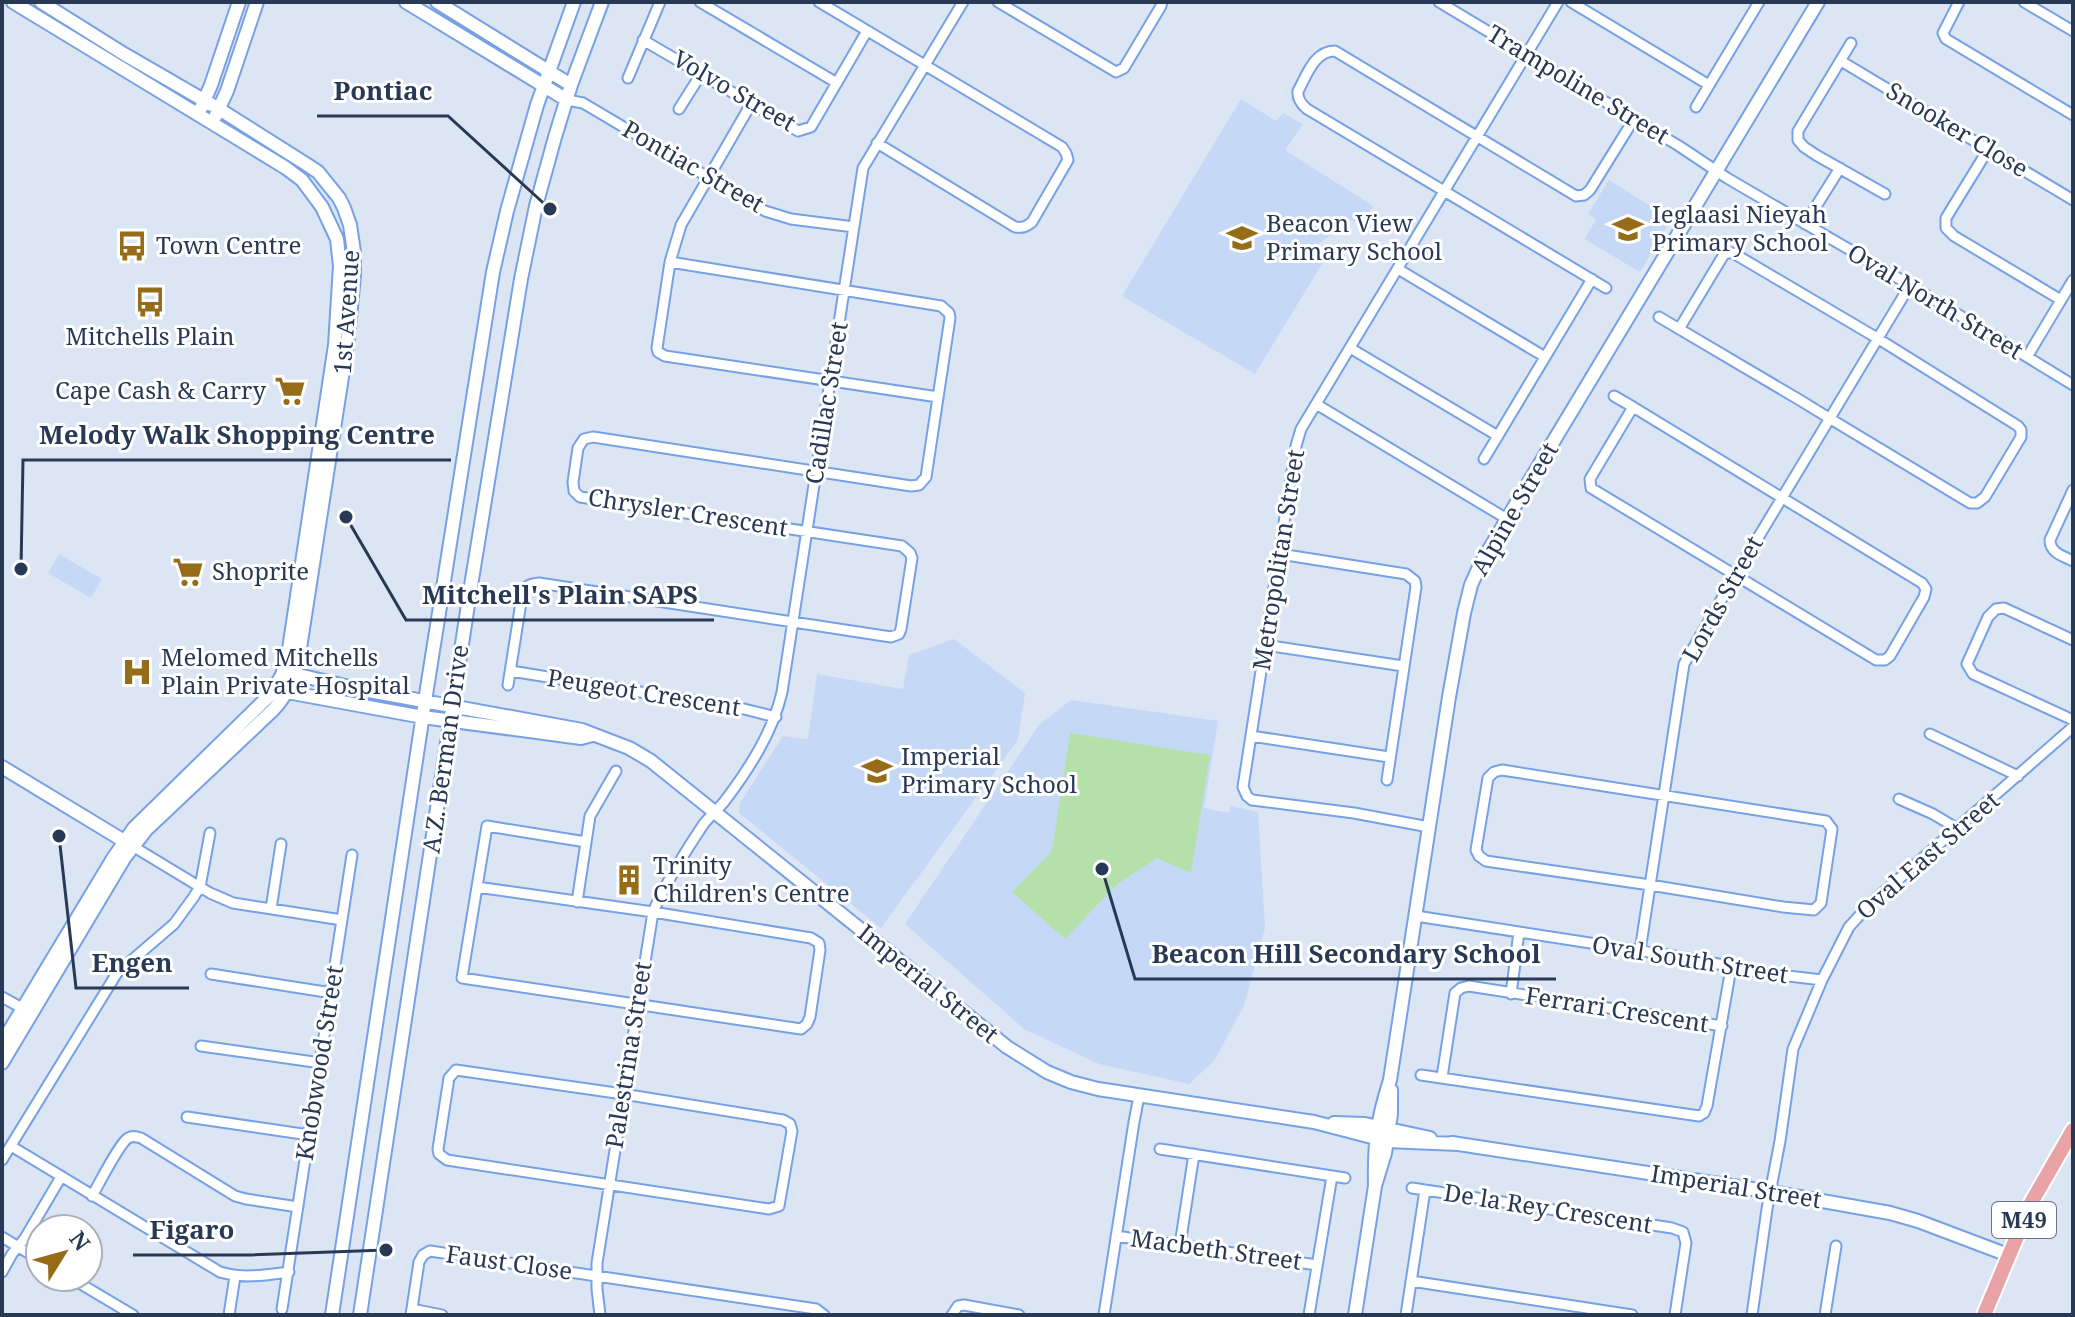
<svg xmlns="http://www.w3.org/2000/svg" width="2075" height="1317" font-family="'Noto Serif',serif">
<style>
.built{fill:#c5d9f7}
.grass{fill:#b4e1a9}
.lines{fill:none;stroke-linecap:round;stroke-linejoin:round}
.street-casing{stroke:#77a1e5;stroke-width:13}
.secondary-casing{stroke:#77a1e5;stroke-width:16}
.primary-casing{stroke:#fff;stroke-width:18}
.street{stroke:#fff;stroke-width:9}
.secondary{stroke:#fff;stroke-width:12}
.primary{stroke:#e9a2a5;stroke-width:14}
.labels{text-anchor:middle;stroke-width:6;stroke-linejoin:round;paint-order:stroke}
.shield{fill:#fff;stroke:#687488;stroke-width:2}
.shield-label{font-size:22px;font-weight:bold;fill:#283955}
.street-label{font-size:24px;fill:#283955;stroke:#fff}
.poi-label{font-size:24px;fill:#283955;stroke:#fff;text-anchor:start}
.leader{fill:none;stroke:#283955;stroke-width:3}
.callout-dot{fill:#283955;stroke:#fff;stroke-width:3}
.callout-label{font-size:26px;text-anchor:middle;font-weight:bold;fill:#283955;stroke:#fff;stroke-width:6;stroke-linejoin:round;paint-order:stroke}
</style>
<rect width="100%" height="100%" fill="#dce5f3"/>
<!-- built -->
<path class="built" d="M1241,99l35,22 7,-8 20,11 -18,26 88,56 -11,19 -12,-5 -39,30 11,14 -67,110 -133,-78z
M1609,180l62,39 -31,53 -56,-33 12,-19 -8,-6z
M59,554l43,25 -11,19 -43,-25z
M954,639l71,54 -7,47 -137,188 -142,-115 1,-10 43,-67 25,3 9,-65 86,15 6,-34z
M1071,700l147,21 -14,87 25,5 2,-7 27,6 7,116 -21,78 -30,55 -25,23 -90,-20 -75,-35 -119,-105 134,-199z"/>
<!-- grass -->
<path class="grass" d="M1070,733l140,22 -19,118 -34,-15 -41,27 -51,54 -53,-47 40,-41z"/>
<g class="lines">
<!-- street casing -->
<g class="street-casing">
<path id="street" d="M700,2l137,81
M819,2l243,145 4,6 2,7 -36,62c-6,5 -9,6 -17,5l-138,-84
M998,2l118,70 8,-4 37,-62 1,-4
M1439,2l240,144 48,32 183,107 163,100
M1571,2l138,83
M1959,2l-16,31 3,6 127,76
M2024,2l49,29
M643,40l155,91 13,-4 56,-96
M1851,43l-53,88v9l6,7 12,8 69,39
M1841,61l232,139
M628,78l32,-76
M567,100l16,3 182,108 26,8 63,8
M751,104l-70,121 -11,37 -13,86 1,4 7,4 273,41
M1696,107l63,-105
M679,109l22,-35
M1989,148l-43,70v10l8,8 107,64
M1805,224l35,-56
M1398,269l147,88
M1606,288l-299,-179c-6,-5 -10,-10 -9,-18 9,-16 16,-40 37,-40l241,145 8,-1 6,-5 44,-71
M1659,317l139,82 31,19 141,85h7l8,-6 36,-60v-7l-3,-4 -141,-88 -144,-85h-7l-3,3 -44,73
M1350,348l148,88
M2027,357l46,-77
M1614,396l19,11 289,176 4,6 -2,8 -34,59 -5,4h-9l-285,-172 -1,-9 43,-72
M1316,404l191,115
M1484,459l108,-180
M2073,490l-23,50c0,13 13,16 23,21
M1280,554l126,20 9,7 1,6 -29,193
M2073,640l-69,-32 -8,1 -8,8 -21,47 6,10 100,46
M1265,645l138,21
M511,671l233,38 32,8
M508,685l14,-89c2,-10 7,-12 17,-13l352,54 8,-3 2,-5 11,-71 -2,-5 -8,-7 -322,-49 -6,-6 -1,-9 5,-34 6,-9 9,-2 318,49 8,-1 7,-8 24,-159 -1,-5 -8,-7 -271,-44
M1930,734l88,42
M1251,736l138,21
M1502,770l324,51 6,8 -11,74 -7,7 -31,-3 -133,-22 -164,-24 -7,-5 -3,-6 12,-72 6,-6z
M1899,799l34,15 25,15
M1429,827l-75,-14 -102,-13 -5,-4 -4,-9 53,-341 5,-17 257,-427
M134,847l76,46 23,10 109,17
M477,887l176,25 158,26 8,5 1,7 -10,67 -3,7 -6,5 -339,-51 25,-152 99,16
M577,902l13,-86 26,-45
M271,909l10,-65
M1416,916l271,42 77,15 58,7
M1640,951l44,-287 51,-88 175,-291
M211,974l121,19
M1511,994l8,-62
M2,997l25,14
M201,1046l120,17
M456,1070l167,24 160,26 7,4 2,7 -13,75 -10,3 -322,-49 -8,-6 -1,-5 11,-71z
M1421,1075l278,41 5,-3 3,-7 24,-138
M1442,1077l13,-84 6,-5 8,-2 253,40
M187,1117l122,18
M11,1146l209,126c23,7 45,3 69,0
M1160,1149l185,29
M2,1160l115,-187 57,-49 19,-26 7,-11 10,-54
M1412,1188l260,40 11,4 3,11 -11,72
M92,1196c7,-12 27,-52 36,-58 6,-3 8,-1 13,0l94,58 11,3 52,8
M1116,1236l201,29
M2,1237l38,23
M1180,1245l14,-91
M2,1272l10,-18 13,-16 36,-61
M69,1277l64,38
M1411,1281l221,34
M282,1309l70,-454
M412,1309l30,6
M229,1315l6,-39
M411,1315l8,-53 4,-7 7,-4 386,58 8,6
M600,1315l-3,-26v-26l56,-351c13,-30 32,-60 50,-87 6,-8 14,-15 21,-23 25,-33 49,-70 58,-110l81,-524 100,-166
M952,1315l6,-9 6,-1 55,10
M1104,1315l30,-193 5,-26
M1309,1315l23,-139
M1406,1315l19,-125
M1752,1315l15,-106 13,-68 13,-92 29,-69 27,-53 20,-22 204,-178
M1825,1315l11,-69"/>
</g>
<!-- secondary casing -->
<g class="secondary-casing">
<path id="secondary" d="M406,2l161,98
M437,2l134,83
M201,108l10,-23 28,-83
M215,117l12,-26 30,-89
M290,673l68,16 224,41 47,18 22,13 356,286 40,25 24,10 27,7 216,33 73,19 71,3
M280,688l7,4 136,25 158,21 11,-3
M2,767l127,77
M2,1043l110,-183 22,-32 137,-134 11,-19 7,-26 46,-304 5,-79 -3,-27 -15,-32 -20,-27 -16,-12 -273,-166
M2,1063l123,-206 21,-27 127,-120c13,-14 21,-30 25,-49l50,-323 6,-63v-23l-4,-27 -6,-17 -5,-10 -21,-26 -12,-8 -87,-55 -95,-55 -83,-52
M1334,1123l31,1 65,14
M1452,1143l320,49 118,21 28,8 90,34
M1375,1186c-1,-43 2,-65 15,-106l59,-383 15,-84 7,-28 9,-20 49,-83 289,-480
M332,1315l93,-614 68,-429 14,-61 30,-106 37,-103
M360,1315l109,-717 52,-319 15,-73 19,-69 16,-52 31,-83
M1355,1315l20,-129 10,-33 6,-39v-24"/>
</g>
<!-- primary casing -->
<g class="primary-casing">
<path id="primary" d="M1984,1315l47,-112 42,-73"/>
</g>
<!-- street -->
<use href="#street" class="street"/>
<!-- secondary -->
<use href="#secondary" class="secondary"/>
<!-- primary -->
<use href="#primary" class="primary"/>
</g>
<!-- icons -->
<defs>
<g id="school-bare" transform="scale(2.4)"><path d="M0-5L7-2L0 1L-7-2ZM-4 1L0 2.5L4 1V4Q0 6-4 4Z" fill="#966c17" stroke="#fff" stroke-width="2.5" paint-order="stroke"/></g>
<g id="bus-bare" transform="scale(2.4)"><path d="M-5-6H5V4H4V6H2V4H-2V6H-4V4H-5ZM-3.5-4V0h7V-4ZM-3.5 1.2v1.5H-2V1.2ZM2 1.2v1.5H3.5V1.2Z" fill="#966c17" stroke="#fff" stroke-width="2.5" paint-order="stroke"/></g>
<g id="supermarket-bare" transform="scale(2.4)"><path d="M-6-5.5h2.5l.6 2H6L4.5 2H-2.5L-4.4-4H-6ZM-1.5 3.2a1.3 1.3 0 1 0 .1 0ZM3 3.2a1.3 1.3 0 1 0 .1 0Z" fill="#966c17" stroke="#fff" stroke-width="2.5" paint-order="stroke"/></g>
<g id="hospital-bare" transform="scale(2.4)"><path d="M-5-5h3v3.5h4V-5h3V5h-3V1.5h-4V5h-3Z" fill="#966c17" stroke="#fff" stroke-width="2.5" paint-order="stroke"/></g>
<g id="building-bare" transform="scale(2.4)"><path d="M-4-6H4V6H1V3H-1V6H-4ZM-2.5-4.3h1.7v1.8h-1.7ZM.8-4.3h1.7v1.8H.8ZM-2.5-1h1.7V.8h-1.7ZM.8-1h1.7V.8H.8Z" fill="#966c17" stroke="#fff" stroke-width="2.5" paint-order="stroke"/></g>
</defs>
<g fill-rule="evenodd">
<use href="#school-bare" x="1628" y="229"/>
<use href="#school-bare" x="1242" y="238"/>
<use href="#bus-bare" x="132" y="246"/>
<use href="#bus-bare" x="150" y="302"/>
<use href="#supermarket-bare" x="290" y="391"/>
<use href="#supermarket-bare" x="188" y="572"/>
<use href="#hospital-bare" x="137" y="672"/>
<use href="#school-bare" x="877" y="771"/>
<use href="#building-bare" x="629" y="880"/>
</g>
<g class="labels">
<!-- shield labels -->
<rect class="shield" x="1992" y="1202" width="64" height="36" rx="6"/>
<g class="shield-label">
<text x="2024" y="1228">M49</text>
</g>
<!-- street labels -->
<g class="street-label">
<text transform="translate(1578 85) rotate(31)" y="8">Trampoline Street</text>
<text transform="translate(734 91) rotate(30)" y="8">Volvo Street</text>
<text transform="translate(1957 130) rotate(31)" y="8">Snooker Close</text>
<text transform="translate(693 167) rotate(30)" y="8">Pontiac Street</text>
<text transform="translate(1935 302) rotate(31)" y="8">Oval North Street</text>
<text transform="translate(347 312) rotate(-86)" y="8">1st Avenue</text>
<text transform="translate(827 403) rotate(-81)" y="8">Cadillac Street</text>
<text transform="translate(1515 509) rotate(-60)" y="8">Alpine Street</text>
<text transform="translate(688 513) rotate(9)" y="8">Chrysler Crescent</text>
<text transform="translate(1279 560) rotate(-81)" y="8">Metropolitan Street</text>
<text transform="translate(1723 599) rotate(-61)" y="8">Lords Street</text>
<text transform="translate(644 693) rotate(9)" y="8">Peugeot Crescent</text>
<text transform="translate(446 749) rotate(-82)" y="8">A.Z. Berman Drive</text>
<text transform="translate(1928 856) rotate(-41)" y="8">Oval East Street</text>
<text transform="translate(1690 960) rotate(9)" y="8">Oval South Street</text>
<text transform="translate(928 984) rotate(39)" y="8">Imperial Street</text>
<text transform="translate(1617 1010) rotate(9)" y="8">Ferrari Crescent</text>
<text transform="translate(629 1055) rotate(-81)" y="8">Palestrina Street</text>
<text transform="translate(320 1063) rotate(-81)" y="8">Knobwood Street</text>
<text transform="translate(1736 1187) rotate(9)" y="8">Imperial Street</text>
<text transform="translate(1548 1209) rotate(9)" y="8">De la Rey Crescent</text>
<text transform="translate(1216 1250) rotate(8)" y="8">Macbeth Street</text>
<text transform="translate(509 1263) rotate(8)" y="8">Faust Close</text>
</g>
<!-- poi labels -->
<g class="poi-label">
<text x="1652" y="223">Ieglaasi Nieyah<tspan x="1652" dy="28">Primary School</tspan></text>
<text x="1266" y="232">Beacon View<tspan x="1266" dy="28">Primary School</tspan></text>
<text x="156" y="254">Town Centre</text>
<text x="150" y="345" text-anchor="middle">Mitchells Plain</text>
<text x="266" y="399" text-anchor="end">Cape Cash &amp; Carry</text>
<text x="212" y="580">Shoprite</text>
<text x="161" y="666">Melomed Mitchells<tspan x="161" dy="28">Plain Private Hospital</tspan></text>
<text x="901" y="765">Imperial<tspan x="901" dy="28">Primary School</tspan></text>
<text x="653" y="874">Trinity<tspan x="653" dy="28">Children's Centre</tspan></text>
</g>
</g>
<!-- callouts -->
<path class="leader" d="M550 209L448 116H317M21 569L23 460H451M346 517L406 620H714M1102 869L1135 979H1556M59 836L76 988H189M386 1250L250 1255H133"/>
<g class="callout-dot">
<circle cx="550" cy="209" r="8"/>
<circle cx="21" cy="569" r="8"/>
<circle cx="346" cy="517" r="8"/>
<circle cx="1102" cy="869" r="8"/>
<circle cx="59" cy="836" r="8"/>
<circle cx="386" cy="1250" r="8"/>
</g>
<g class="callout-label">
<text x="383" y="100">Pontiac</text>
<text x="237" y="444">Melody Walk Shopping Centre</text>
<text x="560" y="604">Mitchell's Plain SAPS</text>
<text x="1346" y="963">Beacon Hill Secondary School</text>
<text x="132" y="972">Engen</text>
<text x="192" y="1239">Figaro</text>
</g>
<!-- border -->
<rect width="2075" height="1317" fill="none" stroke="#283955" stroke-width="8"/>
<!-- north arrow -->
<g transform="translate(64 1253) rotate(53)"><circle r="38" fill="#ffffff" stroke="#a9b0bb" stroke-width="2"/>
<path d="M0-6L14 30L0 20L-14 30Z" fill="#966c17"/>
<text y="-12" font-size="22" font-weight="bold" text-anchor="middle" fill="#283955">N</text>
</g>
</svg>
